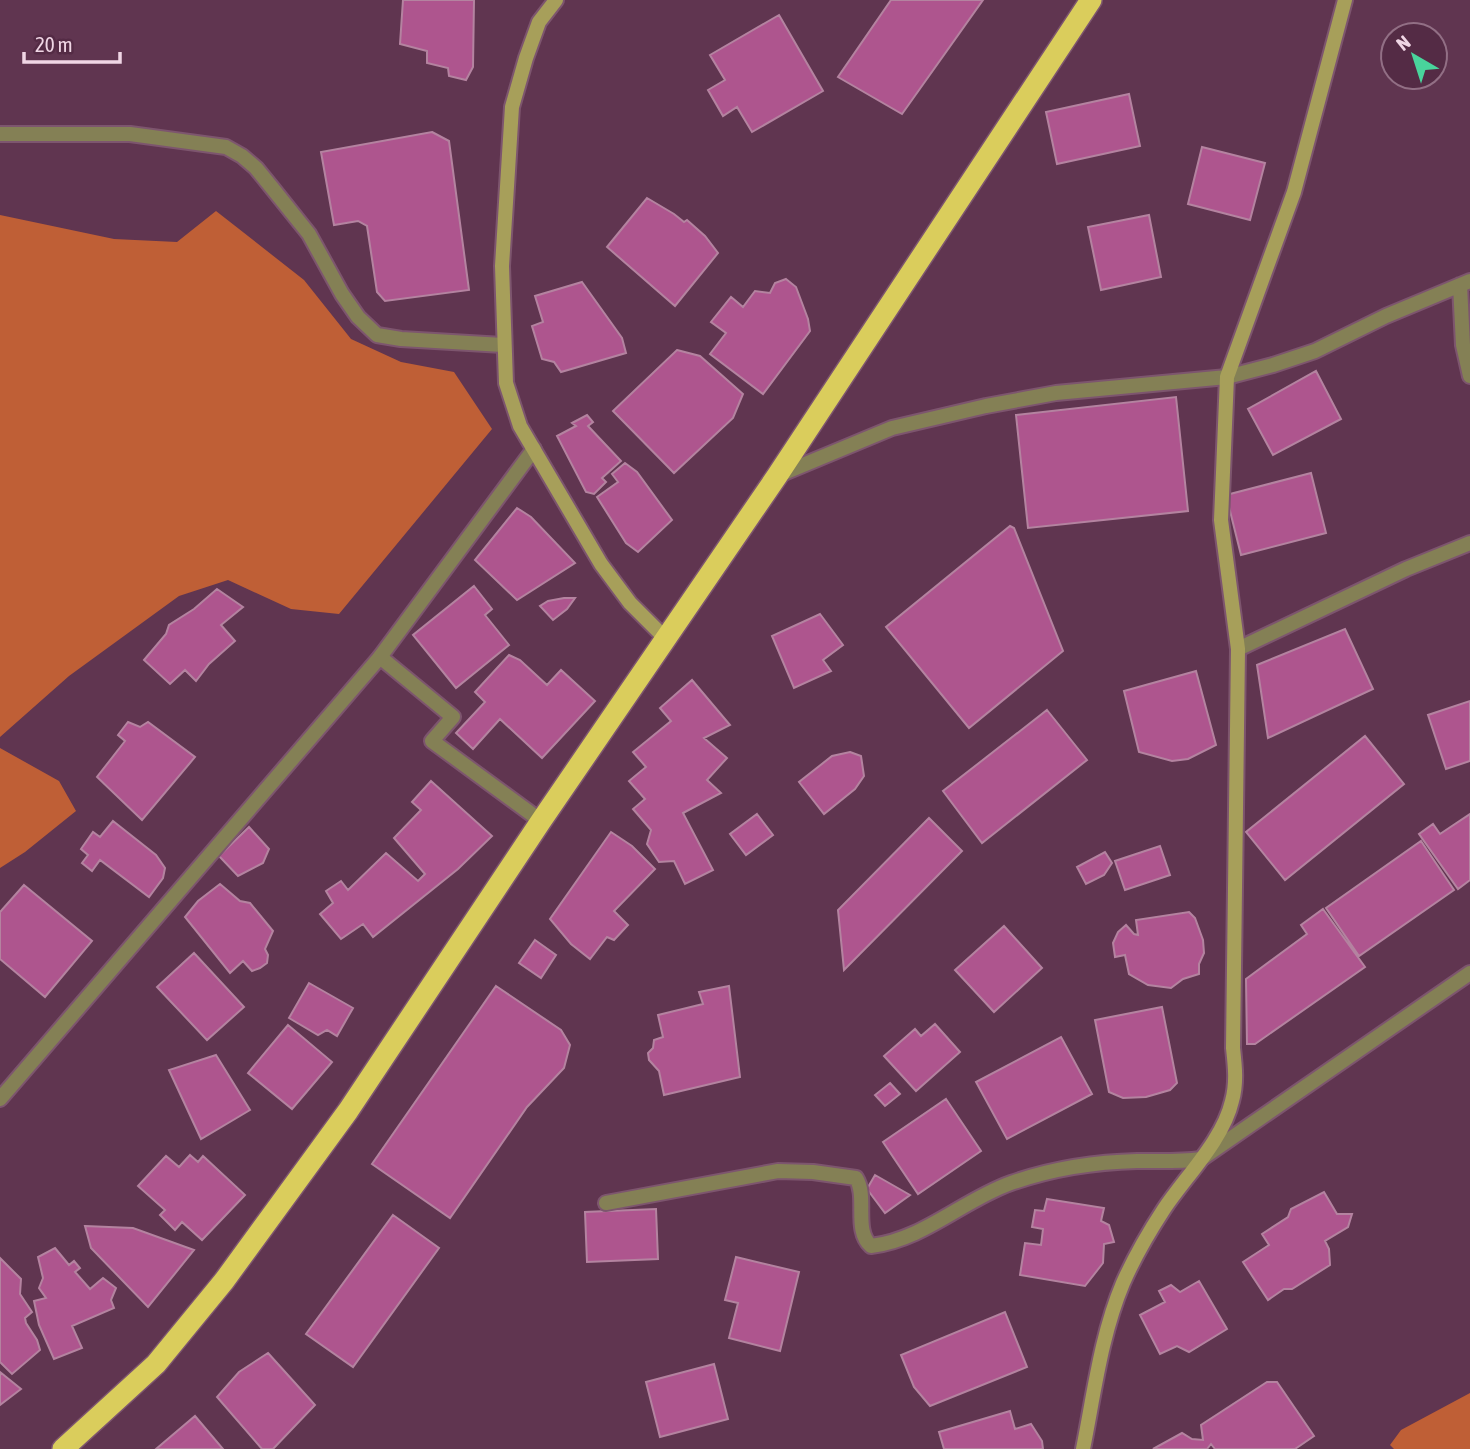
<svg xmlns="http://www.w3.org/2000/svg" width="1470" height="1449" font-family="'Asap Condensed',sans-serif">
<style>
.forest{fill:#bf5f36}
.building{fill:#ae558e;stroke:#b483a0;stroke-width:2}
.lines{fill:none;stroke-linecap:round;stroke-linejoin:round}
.lane-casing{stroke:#7d556e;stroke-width:18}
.street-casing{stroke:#7d556e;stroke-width:18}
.secondary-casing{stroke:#7d556e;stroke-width:18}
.highway-casing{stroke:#7d556e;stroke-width:24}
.lane{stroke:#848055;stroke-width:14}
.street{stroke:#848055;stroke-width:14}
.secondary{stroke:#a79f5a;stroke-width:14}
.highway{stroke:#dacd5c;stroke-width:21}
</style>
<rect width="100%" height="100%" fill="#603550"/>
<!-- forest -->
<path class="forest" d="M216,211l88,69 47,59 50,23 53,10 38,57 -153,185 -48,-5 -63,-29 -49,16 -110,80 -69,61v-522l114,24 63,3z
M0,748l59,33 17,30 -51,41 -25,16z
M1470,1393v56h-76l-4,-4 11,-15z"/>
<!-- building -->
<path class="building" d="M403,0h71l-1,67 -7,13 -17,-4 -1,-8 -21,-5v-12l-27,-7z
M891,0h92l-81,114 -64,-37z
M779,15l44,76 -71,41 -15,-25 -14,9 -15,-26 17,-10 -15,-25z
M1129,94l11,52 -83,18 -11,-52z
M432,132l17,9 20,149 -84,11 -8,-9 -10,-66 -9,-5 -24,4 -13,-73z
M1202,147l63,16 -15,57 -62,-16z
M647,198l27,16 10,8 3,-2 18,16 13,17 -43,53 -68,-59z
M1149,215l12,62 -60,13 -13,-63z
M786,279l10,8 12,32 2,12 -47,63 -53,-40 16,-21 -15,-11 20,-25 12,10 12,-16 15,2 5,-10z
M582,282l40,56 4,15 -65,19 -7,-10 -12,-3 -10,-33 11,-4 -8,-26z
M677,350l23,6 43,38 -10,24 -59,55 -61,-62z
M1316,371l25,48 -68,36 -25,-46z
M1176,397l12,114 -160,17 -12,-113z
M587,415l6,7 -5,4 33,35 -19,17 4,4 -12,12 -8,-2 -29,-56 19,-10 -4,-3z
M625,463l12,9 35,48 -34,32 -12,-9 -29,-46 21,-15 -6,-8z
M1311,473l15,60 -85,22 -15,-60z
M517,508l14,9 44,46 -58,37 -42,-40z
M1010,526l4,2 49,123 -94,77 -83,-101z
M474,586l18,23 -7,6 24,30 -53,43 -43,-53z
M217,589l26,18 -22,18 14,16 -26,23 -13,17 -11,-11 -15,14 -26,-24 22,-26 3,-9 25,-16z
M564,598h11l-8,11 -14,11 -13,-14 8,-5z
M820,614l23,31 -20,15 8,11 -37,17 -22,-52z
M1345,629l28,60 -105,49 -11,-73z
M509,655l11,5 27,25 14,-15 34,31 -53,57 -42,-39 -27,30 -17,-16 29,-31 -10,-10z
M1196,671l20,74 -28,14 -16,2 -33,-9 -15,-61z
M692,680l38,45 -26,13 23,20 -20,22 14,13 -38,20 30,57 -28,14 -11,-23 -15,1 -12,-18 4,-14 -18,-21 12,-10 -16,-18 17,-14 -13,-15 38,-31 -11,-13z
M1470,701v60l-24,8 -18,-54z
M1047,710l40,50 -105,83 -39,-52z
M128,722l12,5 8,-5 47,35 -53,63 -45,-43 28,-36 -7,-6z
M1365,736l39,48 -119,96 -39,-48z
M850,752l11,4 3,20 -9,13 -31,25 -25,-32 33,-26z
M431,781l61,55 -34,33 -85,68 -10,-13 -22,15 -21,-25 13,-11 -7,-12 15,-10 7,9 38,-37 32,28 7,-7 -31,-36 27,-28 -9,-8z
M757,814l16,21 -27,20 -16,-21z
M1470,814v66l-12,9 -39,-55 14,-10 7,10z
M929,818l33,33 -118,119 -6,-60z
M113,821l43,34 9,13 -2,10 -14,19 -49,-37 -8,11 -10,-8 6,-8 -7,-6 12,-17 7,5z
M249,827l20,22 -6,14 -25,13 -19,-20z
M611,832l21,14 23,23 -41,42 14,14 -14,15 -7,-3 -17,22 -19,-15 -21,-25z
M1421,841l33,49 -95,66 -33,-48z
M1160,846l10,29 -45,15 -10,-29z
M1105,852l7,11 -8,12 -18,9 -9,-17z
M220,884l20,17 10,2 23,28 -8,18 3,6 -1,8 -7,5 -8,3 -9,-10 -13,12 -45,-56 13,-16z
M24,885l68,56 -47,56 -45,-38v-47z
M1323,909l42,58 -110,77h-8l-1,-65 61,-45 -6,-9z
M1189,912l6,6 8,22 1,13 -5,11v10l-16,5 -12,9 -23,-3 -19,-11 -4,-19 -10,2 -2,-14 5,-11 8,-7 8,9 4,1 -2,-15z
M1004,926l38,42 -48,44 -39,-42z
M535,940l21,15 -15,23 -22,-15z
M194,953l50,54 -37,33 -50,-53z
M309,983l44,25 -16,28 -10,-6 -9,5 -29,-17z
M496,986l65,44 9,15 -6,23 -37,39 -77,111 -78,-54z
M729,986l11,91 -76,18 -5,-24 -10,-11 -1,-7 5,-5 1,-8 9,-3 -5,-22 45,-11 -4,-12z
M1162,1007l15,76 -7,7 -24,7 -23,1 -14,-6 -14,-72z
M935,1024l25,28 -44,39 -32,-35 31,-27 6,7z
M288,1025l44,37 -40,47 -44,-36z
M1061,1037l31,57 -85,45 -31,-57z
M216,1055l34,55 -49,29 -32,-69z
M890,1083l10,11 -15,12 -10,-11z
M946,1099l35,52 -63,43 -35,-52z
M190,1155l8,7 5,-6 42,39 -43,45 -20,-18 -7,8 -15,-15 5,-5 -27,-24 28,-30 13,11z
M875,1175l35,20 -25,18 -18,-24z
M1324,1192l13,22h15l-4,13 -23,14 4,8 1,16 -38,24h-8l-16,11 -25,-38 26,-17 -7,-11 26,-17 3,-8z
M1047,1199l57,9 -3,13 8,4 5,17 -10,2 -1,19 -18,23 -65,-11 5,-32 16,2 2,-16 -11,-2 3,-17 9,1z
M656,1209l2,50 -71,3 -2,-50z
M393,1215l46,33 -86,119 -47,-33z
M85,1226l48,2 61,22 -46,57 -57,-59z
M55,1248l14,17 5,-4 6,7 -5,4 15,17 13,-11 13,10 -5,12 3,8 -42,18 10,22 -28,11 -15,-34 -5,-24 12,-3 -7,-10 4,-10 -5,-21z
M736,1257l63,15 -19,79 -51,-13 9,-35 -13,-3z
M0,1258l21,21 -1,15 12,18 -7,6 1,5 11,17 3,10 -28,24 -12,-12z
M1199,1281l28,48 -38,23 -12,-6 -17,8 -20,-39 25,-13 -6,-11 12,-6 9,7z
M1005,1312l22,55 -97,39 -16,-19 -13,-32z
M268,1353l47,52 -42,44h-11l-45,-52 22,-25z
M714,1364l14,55 -68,18 -14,-55z
M0,1372l21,17 -21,16z
M1267,1382h10l37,54 -19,13h-80l-4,-5 -4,5h-54l29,-16 10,6 11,1 -2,-15z
M1010,1411l5,18 16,-5 11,17 1,8h-99l-5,-17z
M195,1416l28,33h-67z"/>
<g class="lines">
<!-- lane casing -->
<g class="lane-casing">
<path id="lane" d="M380,657l73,60 -21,24 109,80"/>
</g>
<!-- street casing -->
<g class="street-casing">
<path id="street" d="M0,134h130l96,13 16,9 14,12 17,21 36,45 33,60 16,23 19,18 24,4 102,6
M1460,285l3,60 7,31
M779,475l113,-47 94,-22 70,-13 171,-16 46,-12 42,-14 71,-35 84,-35
M1238,649l168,-80 64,-26
M0,1099l380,-442 154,-208
M606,1203l172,-32 35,1 43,6c12,19 -3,52 15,68 52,-6 92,-46 140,-63 40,-14 84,-21 126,-22 22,0 42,1 64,-2l269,-186"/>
</g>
<!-- secondary casing -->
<g class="secondary-casing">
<path id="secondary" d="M556,0l-17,22 -13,36 -14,49 -10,159 4,117 14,43 81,138 29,39 35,35
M1083,1449c11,-55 18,-114 40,-166 11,-25 26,-51 41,-74 22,-33 59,-69 68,-108 5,-18 3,-35 1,-53l5,-399 -17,-129 6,-143 67,-185 51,-192"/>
</g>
<!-- highway casing -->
<g class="highway-casing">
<path id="highway" d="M63,1449l93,-85 68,-83 124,-170 193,-290 236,-345 314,-476"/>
</g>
<!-- lane -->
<use href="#lane" class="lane"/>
<!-- street -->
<use href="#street" class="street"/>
<!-- secondary -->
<use href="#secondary" class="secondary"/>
<!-- highway -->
<use href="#highway" class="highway"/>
</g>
<!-- north arrow -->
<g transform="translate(1414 56) rotate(321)"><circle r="33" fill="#542b45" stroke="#926f85" stroke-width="2"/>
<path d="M0-5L12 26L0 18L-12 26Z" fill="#49d49c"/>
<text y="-10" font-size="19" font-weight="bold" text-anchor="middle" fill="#f0d6e5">N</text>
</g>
<!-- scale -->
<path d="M24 52v10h96v-10" fill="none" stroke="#f0d6e5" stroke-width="3.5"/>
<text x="35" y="52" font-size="21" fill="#f0d6e5" stroke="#542b45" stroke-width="5" paint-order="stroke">20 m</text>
</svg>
